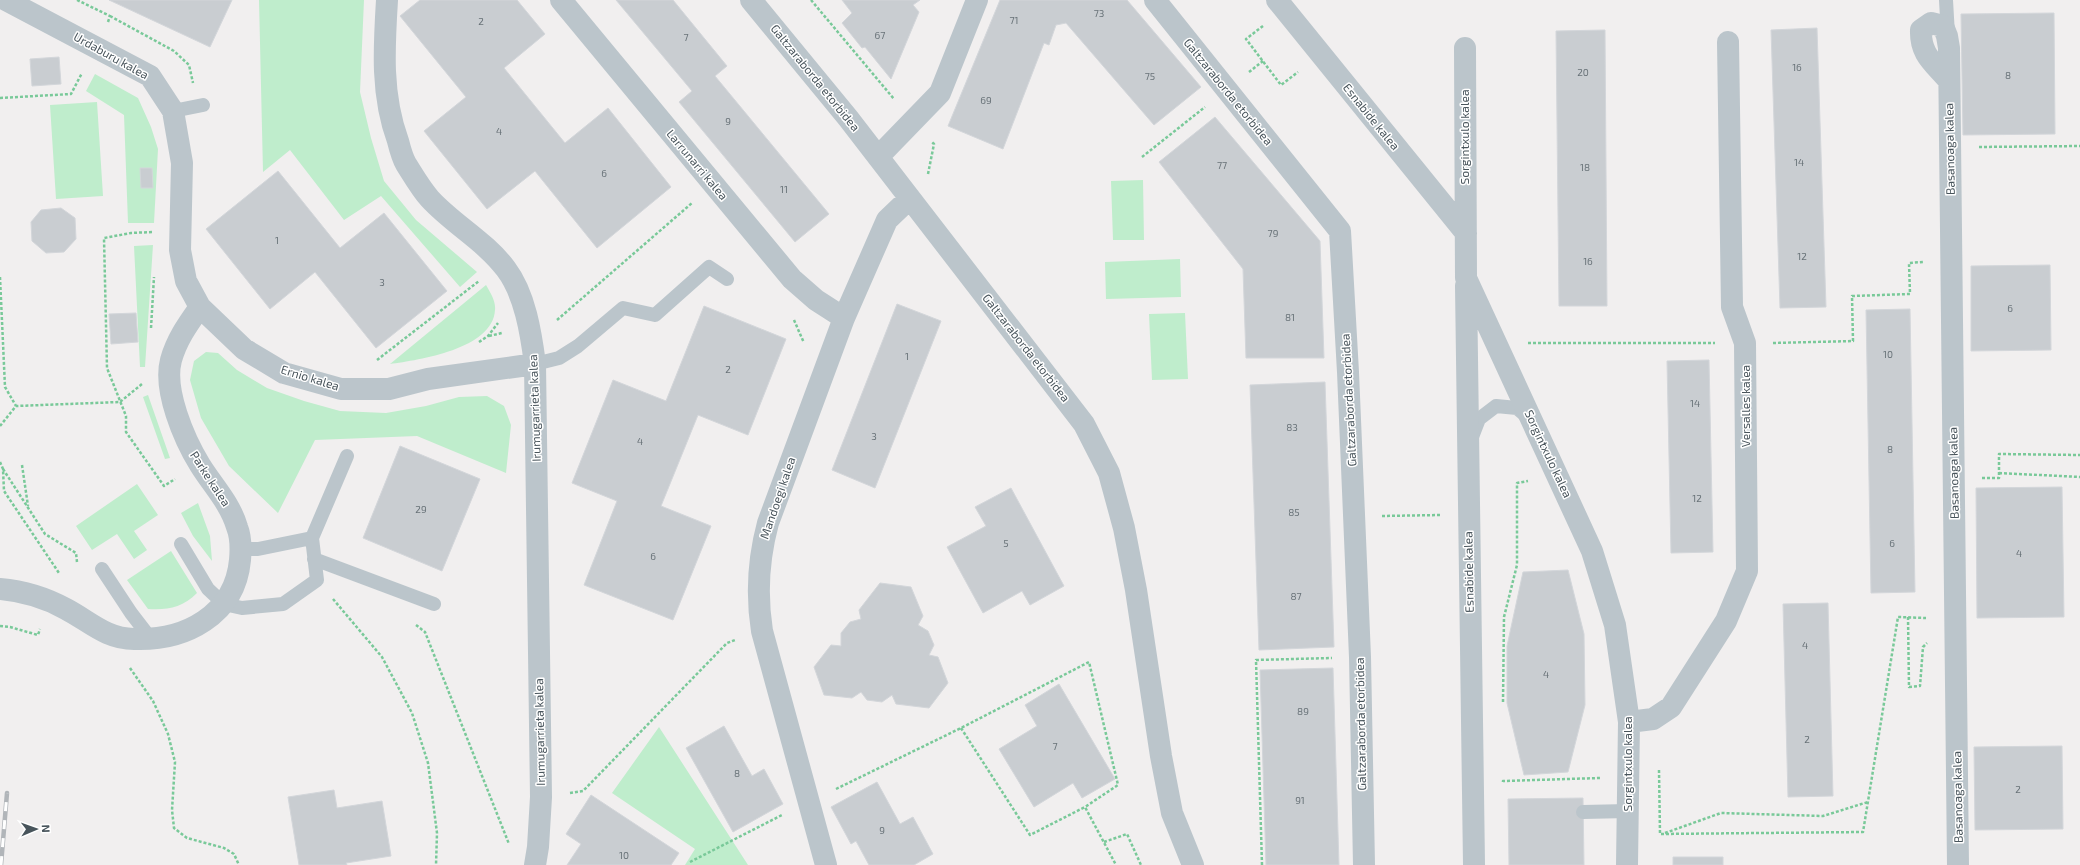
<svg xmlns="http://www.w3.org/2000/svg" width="2080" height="865" font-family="'Exo 2',sans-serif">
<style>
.green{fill:#bfedcc}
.building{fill:#c9cdd1;stroke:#d3d6da}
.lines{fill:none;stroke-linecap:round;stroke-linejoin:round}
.path{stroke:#79c999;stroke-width:2.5;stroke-dasharray:3 2;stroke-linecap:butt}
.lane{stroke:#bbc5cb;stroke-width:14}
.street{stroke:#bbc5cb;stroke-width:22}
.rail-casing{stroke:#b1b5b9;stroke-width:4.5}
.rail{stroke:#fff;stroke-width:3;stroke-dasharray:9;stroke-linecap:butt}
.labels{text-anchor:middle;stroke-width:3;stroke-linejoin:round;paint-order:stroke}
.number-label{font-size:10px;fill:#687278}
.street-label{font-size:12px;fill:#48545b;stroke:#fff}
</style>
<rect width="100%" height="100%" fill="#f1efef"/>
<!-- green -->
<path class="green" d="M259,0h105l-4,92 11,46 13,43 32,39 61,52 -17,15 -79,-91 -37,24 -54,-70 -27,22z
M95,74l43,24 13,29 7,22 -4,74h-26l-4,-108 -38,-24z
M97,102l6,94 -47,3 -6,-94z
M1143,180l1,60h-31l-2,-59z
M153,245l-8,122h-5l-6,-121z
M1180,259l1,38 -75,2 -1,-37z
M486,285c4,7 10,16 9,25 -2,39 -76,50 -105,54z
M1185,313l3,66 -36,1 -3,-66z
M206,352l12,1 19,17 30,18 37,13 36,10 46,2 40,-7 33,-9 28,-1 17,10 7,19 -5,48 -89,-37 -102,4 -37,73 -49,-47 -28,-48 -11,-38 4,-19z
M148,395l22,63 -5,1 -22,-62z
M137,484l21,31 -24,16 13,19 -13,9 -17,-25 -25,16 -16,-24z
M198,503l12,33 2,25 -19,-25 -12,-23z
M171,551l26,42c-15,15 -29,17 -49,16l-21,-29z
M659,727l89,138h-63l10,-16 -83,-56z"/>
<!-- building -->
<path class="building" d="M109,0h123l-22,47z
M420,0h97l28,34 -41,34 61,75 43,-35 63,79 -74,61 -62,-77 -48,38 -63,-78 42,-34 -66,-81z
M616,0h57l54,66 -12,10 114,138 -34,28 -116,-140 13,-11z
M842,0h78l-7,5 6,7 -28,67 -26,-32 -3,1 -20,-25 10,-10z
M1000,0h127l74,87 -47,38 -88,-102 -10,2 -7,20 -5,-2 -41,106 -55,-23z
M2054,13l1,121 -92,1 -2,-121z
M1817,28l9,279 -46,1 -9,-278z
M1605,30l2,276h-48l-3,-275z
M59,57l2,27 -29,2 -2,-27z
M1215,117l105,124 4,117h-78l-3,-89 -84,-107z
M140,168h12l1,20h-12z
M278,171l62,77 44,-35 63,78 -71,57 -61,-76 -45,37 -64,-80z
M61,208l14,10 1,21 -12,13 -18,1 -14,-12 -1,-19 10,-12z
M2050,265l1,85 -80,1v-85z
M897,304l44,17 -66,167 -43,-18z
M704,306l82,33 -38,96 -50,-20 -37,91 50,20 -38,94 -89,-35 33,-84 -45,-18 41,-103 53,21z
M1910,309l5,283 -44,1 -5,-283z
M136,313l2,29 -27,2 -2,-30z
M1709,360l4,192 -42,1 -4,-192z
M1325,382l9,265 -75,3 -9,-265z
M400,446l80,33 -38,92 -79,-33z
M2062,487l2,130 -87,1 -1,-130z
M1011,488l53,98 -34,19 -8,-14 -39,22 -36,-66 39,-21 -11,-19z
M1568,570l16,64 1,71 -17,67 -44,3 -17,-72v-57l16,-74z
M880,583l31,4 12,29 -5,9 10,6 6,14 -5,10 9,2 10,26 -19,25 -33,-4 -4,-9 -10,7 -15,-2 -6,-8 -9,6 -28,-3 -10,-28 17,-22 10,1v-13l9,-11 11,-3 -2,-9z
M1828,603l5,193 -45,1 -5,-193z
M1333,668l6,197h-73l-6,-195z
M1059,684l56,95 -33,19 -9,-15 -39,24 -35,-58 38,-23 -12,-21z
M724,726l28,50 12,-7 19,35 -50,28 -47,-84z
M2062,746l1,83 -88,1 -1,-83z
M877,782l23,42 13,-7 20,37 -19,11h-45l-13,-24 -5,3 -20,-37z
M334,790l3,18 45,-7 9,55 -45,7 1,2h-48l-11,-68z
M591,795l88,58 -8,12h-104l14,-21 -15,-10z
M1583,798l1,67h-75l-1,-66z
M1673,857h50v8h-50z"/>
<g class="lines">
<!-- path -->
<path class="path" d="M77,0l33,16 -2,6
M811,0l83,99
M110,16l64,35 15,14 4,18
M1263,26l-17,13 35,46 17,-13
M1249,72l14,-11
M0,98l71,-4 11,-21
M1979,147l101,-1
M1142,157l63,-50
M928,174l6,-30 -2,-2
M152,232l-21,1 -27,5 3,130 19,48v16l38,54 11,-7
M0,277l5,110 11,19
M557,320l135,-117
M794,320l10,23
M151,328l3,-51
M489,336l13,-3
M479,342l9,-6 10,-13
M1528,343h187
M1773,343l80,-2 -1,-45 58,-2 -1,-31 14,-1
M377,360l102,-79
M0,426l16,-20 104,-4 22,-18
M0,462l3,7 1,22 55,82
M22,465l6,41
M3,469l42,65 31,19 1,9
M1999,473l81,4
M1982,478h17v-24l81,1
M1382,516l59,-1
M333,599l49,58 30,56 16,50 9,70 -1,32
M1908,617l1,70 11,-1 3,-39 4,-4
M416,625l9,7 84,212
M0,626l10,1 28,8 2,-6
M130,668l23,33 15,33 7,28 -3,48 2,18 13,10 37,10 10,6 5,11
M1503,702l1,-85 13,-52v-82l11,-2
M961,728l69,107 55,-28 31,58
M1659,770l1,64 203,-2 35,-215 28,1
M1503,782v-1l97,-3
M836,789l125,-61 128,-66 29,123 -33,22
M570,793l13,-2 144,-148 8,-3
M1665,833l56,-20 102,3 45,-14
M1104,842l23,-8 14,31
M690,862l92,-47
M1262,865l-6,-205 76,-2"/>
<!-- lane -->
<path class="lane" d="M1946,0l2,35
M173,111l30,-6
M535,364l24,-6 19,-12 45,-38 32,7 54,-48 18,12
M1472,437l7,-18 17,-13 21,2 12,10
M312,538l35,-82
M181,544l27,45 16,15 18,4 41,-4 34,-24 -5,-42 -54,11h-17
M314,559l120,45
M102,569l29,44 20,26
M1583,812l45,-1"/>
<!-- street -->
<path class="street" d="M6,0l144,76 23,35 9,52 -2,87 6,31 14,26 44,42 40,24 57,16h48l39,-10 107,-15
M387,0c-3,48 -6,95 11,141 2,8 4,16 8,23 7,11 15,25 24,35 24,26 55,42 76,70 19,25 25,64 29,95l6,433 -3,50 -3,18
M561,0l231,279 24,21 28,18
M751,0l97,118 236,306 25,49 15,55 12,62 25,166 11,57 21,52
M1155,0l185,231 8,141 12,285 4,208
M1277,0l189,233
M1465,48l1,230 126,273 23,74 14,97 -2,143
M1949,81c-15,-18 -29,-26 -28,-51l10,-7 12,3 4,10 2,12 9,817
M878,157l62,-64 37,-93
M1466,286l8,579
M0,589c23,2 46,9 66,20 23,12 40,30 68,30 51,2 101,-24 106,-79 1,-11 1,-23 -3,-33 -7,-24 -24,-41 -37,-62 -16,-26 -37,-75 -29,-105 6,-21 17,-36 29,-53
M1629,722l24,-3 18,-12 55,-86 21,-50 -2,-228 -13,-36 -4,-265
M826,865l-64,-234c-6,-38 -4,-71 6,-108l76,-205 43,-98 23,-22"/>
<!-- rail casing -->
<g class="rail-casing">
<path id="rail" d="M1,865l6,-72"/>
</g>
<!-- rail -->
<use href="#rail" class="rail"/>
</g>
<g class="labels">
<!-- number labels -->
<g class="number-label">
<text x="1099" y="17">73</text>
<text x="1014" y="24">71</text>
<text x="481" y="25">2</text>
<text x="880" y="39">67</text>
<text x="686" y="41">7</text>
<text x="1797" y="71">16</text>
<text x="1583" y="76">20</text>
<text x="2008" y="79">8</text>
<text x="1150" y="80">75</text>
<text x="986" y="104">69</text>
<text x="728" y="125">9</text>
<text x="499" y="135">4</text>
<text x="1799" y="166">14</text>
<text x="1222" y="169">77</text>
<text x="1585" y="171">18</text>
<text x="604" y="177">6</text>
<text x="784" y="193">11</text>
<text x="1273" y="237">79</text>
<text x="277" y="244">1</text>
<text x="1802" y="260">12</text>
<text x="1588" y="265">16</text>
<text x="382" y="286">3</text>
<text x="2010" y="312">6</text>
<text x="1290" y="321">81</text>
<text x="1888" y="358">10</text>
<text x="907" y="360">1</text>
<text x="728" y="373">2</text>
<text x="1695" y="407">14</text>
<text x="1292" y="431">83</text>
<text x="874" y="440">3</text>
<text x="640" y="445">4</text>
<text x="1890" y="453">8</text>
<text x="1697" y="502">12</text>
<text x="421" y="513">29</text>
<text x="1294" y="516">85</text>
<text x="1006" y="547">5</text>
<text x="1892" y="547">6</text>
<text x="2019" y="557">4</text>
<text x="653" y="560">6</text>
<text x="1296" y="600">87</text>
<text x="1805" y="649">4</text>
<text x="1546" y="678">4</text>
<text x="1303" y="715">89</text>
<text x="1807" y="743">2</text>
<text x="1055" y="750">7</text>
<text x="737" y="777">8</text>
<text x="2018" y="793">2</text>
<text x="1300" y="804">91</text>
<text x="882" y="834">9</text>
<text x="624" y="859">10</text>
</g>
<!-- street labels -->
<g class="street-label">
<text transform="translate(111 56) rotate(29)" y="4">Urdaburu kalea</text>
<text transform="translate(815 78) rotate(51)" y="4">Galtzaraborda etorbidea</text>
<text transform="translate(1228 92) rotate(51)" y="4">Galtzaraborda etorbidea</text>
<text transform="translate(1371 117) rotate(51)" y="4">Esnabide kalea</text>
<text transform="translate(1465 137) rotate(-90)" y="4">Sorgintxulo kalea</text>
<text transform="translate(1950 149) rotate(-91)" y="4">Basanoaga kalea</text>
<text transform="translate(697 165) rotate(50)" y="4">Larrunarri kalea</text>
<text transform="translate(1026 348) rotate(52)" y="4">Galtzaraborda etorbidea</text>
<text transform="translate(310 378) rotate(17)" y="4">Ernio kalea</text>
<text transform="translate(1349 400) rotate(-93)" y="4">Galtzaraborda etorbidea</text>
<text transform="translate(1746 406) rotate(-90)" y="4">Versalles kalea</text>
<text transform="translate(535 408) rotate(-92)" y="4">Irumugarrieta kalea</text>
<text transform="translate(1548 454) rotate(65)" y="4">Sorgintxulo kalea</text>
<text transform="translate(1954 473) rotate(-91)" y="4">Basanoaga kalea</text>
<text transform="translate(210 479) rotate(57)" y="4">Parke kalea</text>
<text transform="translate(778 498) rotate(-71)" y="4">Mandoegi kalea</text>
<text transform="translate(1469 572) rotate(-91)" y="4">Esnabide kalea</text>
<text transform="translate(1361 724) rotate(-91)" y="4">Galtzaraborda etorbidea</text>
<text transform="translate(540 732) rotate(-91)" y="4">Irumugarrieta kalea</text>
<text transform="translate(1628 764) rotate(-90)" y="4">Sorgintxulo kalea</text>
<text transform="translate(1958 797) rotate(-91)" y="4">Basanoaga kalea</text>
</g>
</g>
<!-- north arrow -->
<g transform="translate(36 829) rotate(88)" stroke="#ffffff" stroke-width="3" paint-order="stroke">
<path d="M0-3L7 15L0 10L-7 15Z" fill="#48545b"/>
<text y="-6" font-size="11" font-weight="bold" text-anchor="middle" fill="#48545b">N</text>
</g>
</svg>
